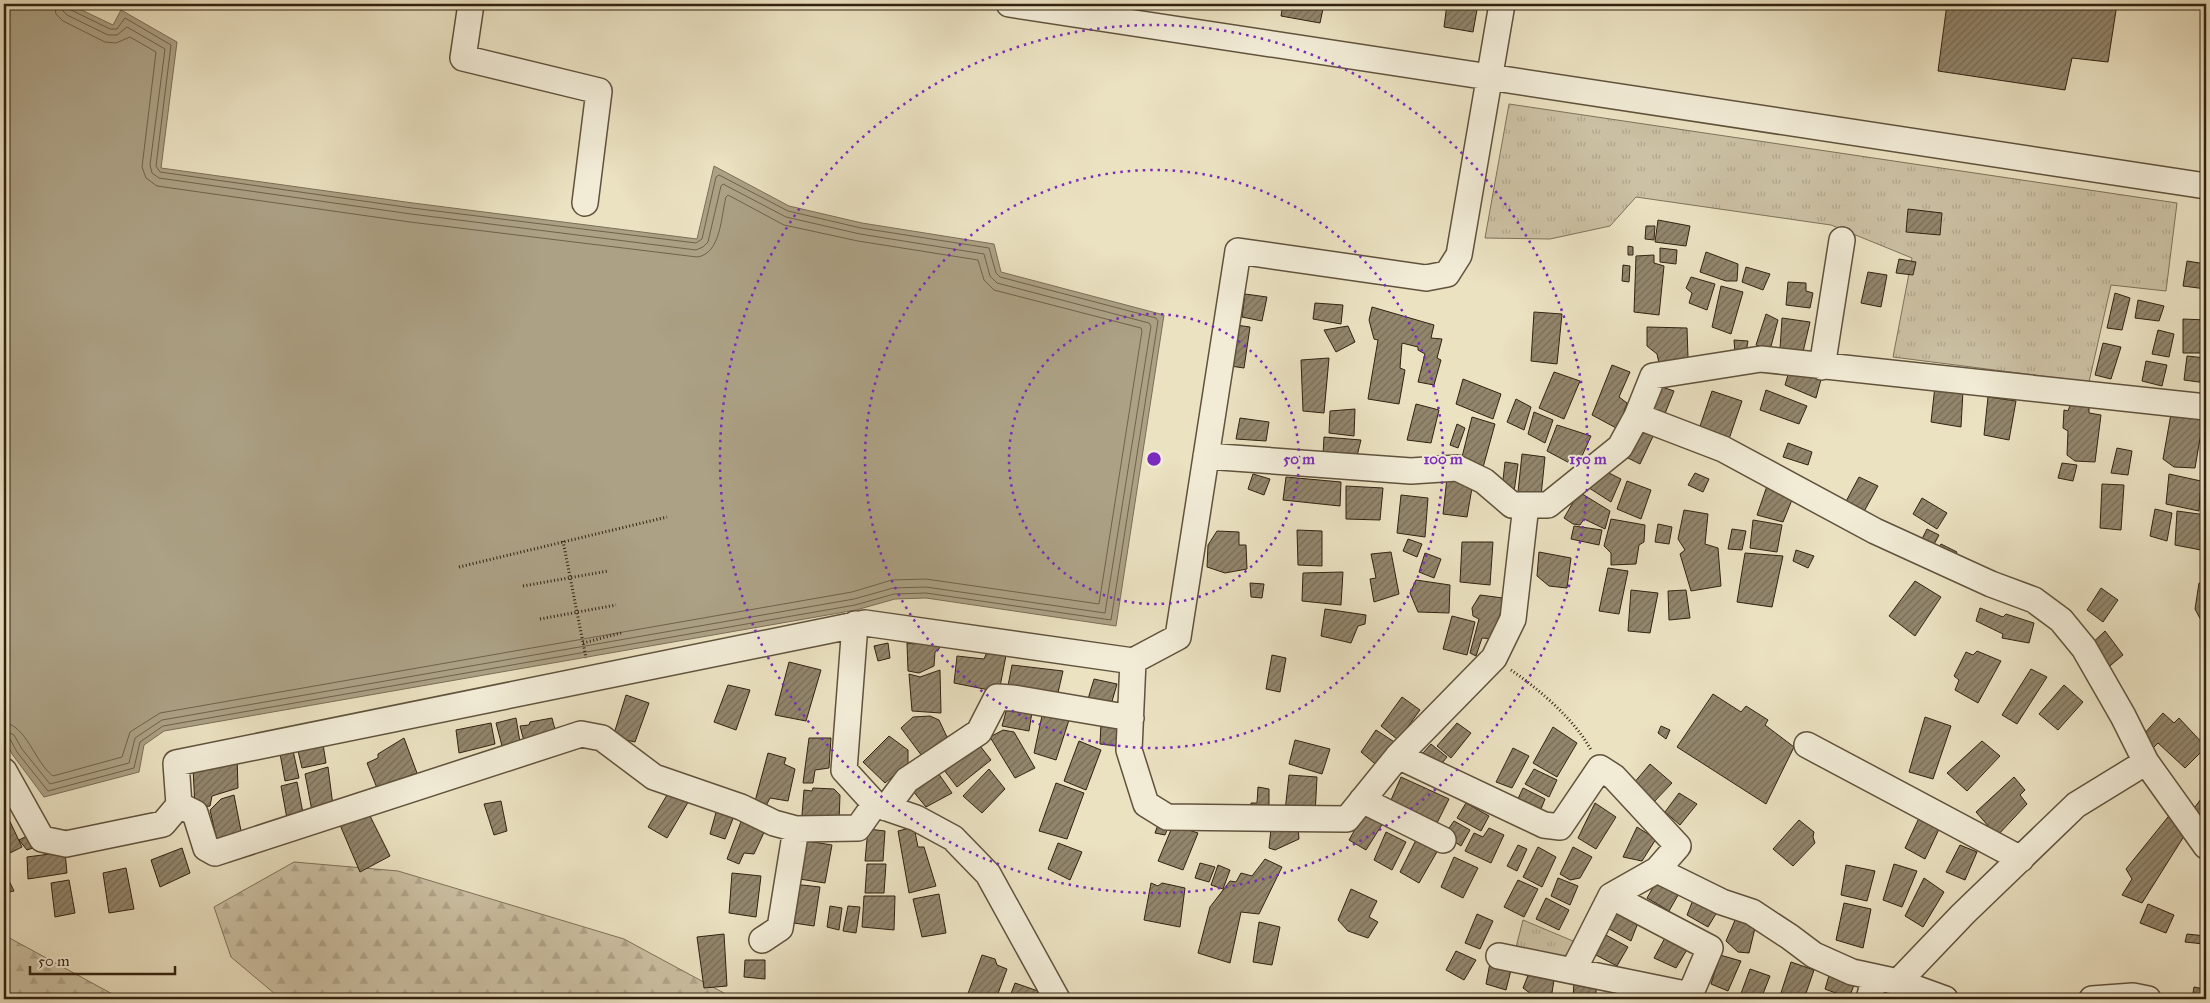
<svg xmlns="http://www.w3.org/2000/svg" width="2210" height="1003" font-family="'IM FELL Great Primer',serif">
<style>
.grass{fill:url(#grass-tufts);stroke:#7f725a}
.forest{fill:url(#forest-firs);stroke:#7f725a}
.water{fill:#aca185;stroke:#7b6e56}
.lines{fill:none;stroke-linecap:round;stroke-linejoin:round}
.shore{stroke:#6f624a;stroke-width:1}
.building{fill:url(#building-hatch);stroke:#322210}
.minor-casing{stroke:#60523c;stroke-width:28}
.path{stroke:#322210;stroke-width:3;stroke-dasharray:1 2.5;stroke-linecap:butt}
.minor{stroke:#f2ecd7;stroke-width:25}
.ring{fill:none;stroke:#7b2cbf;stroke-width:2.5;stroke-dasharray:2.5 5}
.centre{fill:#7b2cbf;stroke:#f2ecd7;stroke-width:2.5}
.ring-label{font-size:15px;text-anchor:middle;font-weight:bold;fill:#7b2cbf;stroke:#f2ecd7;stroke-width:4;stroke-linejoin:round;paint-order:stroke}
</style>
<defs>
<pattern id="grass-tufts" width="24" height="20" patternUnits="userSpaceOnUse" patternTransform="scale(1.25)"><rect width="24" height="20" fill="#ccc1a4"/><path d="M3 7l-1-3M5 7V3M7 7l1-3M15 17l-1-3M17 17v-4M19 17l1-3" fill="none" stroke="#b0a68c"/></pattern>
<pattern id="forest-firs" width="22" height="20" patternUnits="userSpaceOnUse" patternTransform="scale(1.25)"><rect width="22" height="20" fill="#ccc1a4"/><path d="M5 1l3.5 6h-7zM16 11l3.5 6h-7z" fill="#b0a68c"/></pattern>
<pattern id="building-hatch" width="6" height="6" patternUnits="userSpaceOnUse" patternTransform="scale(1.25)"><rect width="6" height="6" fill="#92866d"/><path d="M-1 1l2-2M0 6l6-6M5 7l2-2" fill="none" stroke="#786d58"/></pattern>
</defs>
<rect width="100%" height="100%" fill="#ebe2c2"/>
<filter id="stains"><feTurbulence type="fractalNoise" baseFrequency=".004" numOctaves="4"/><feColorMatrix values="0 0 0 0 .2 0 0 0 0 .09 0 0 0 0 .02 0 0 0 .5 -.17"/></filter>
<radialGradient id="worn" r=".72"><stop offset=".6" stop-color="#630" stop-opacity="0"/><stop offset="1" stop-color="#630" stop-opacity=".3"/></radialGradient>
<!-- grass -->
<path class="grass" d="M1509,104l668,99 -11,88 -55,-6 -22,97 -196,-25 19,-99 -81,-33 -195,-28 -26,29 -60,13 -65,-1z
M1523,920l62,26 -24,11 -46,-6z"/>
<!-- forest -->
<path class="forest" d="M294,862l104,9 226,68 111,60h-454l-50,-42 -17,-50z
M4,935l112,61 -5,3h-107z"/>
<!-- water -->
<path class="water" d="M14,4h55l44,21 8,-15 56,32 -16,126 252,35 284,36 17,-73 75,40 73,17 132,21 7,28 163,43 -48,311 -190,-28 -31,1 -39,11 -692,121 -20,14 -5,27 -95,25 -32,-43 -8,-17v-724z"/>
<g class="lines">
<!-- shore -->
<path class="shore" d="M4,723c22,1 31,40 49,53l69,-19 8,-25 30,-19 692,-121 40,-12 34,-1 173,25 43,-273 -1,-3 -147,-38 -10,-10 -6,-20 -120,-19 -74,-16 -56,-30 -2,2c-5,19 -5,57 -29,60l-287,-35 -253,-36 -11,-8 -4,-11 14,-115 -26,-15 -14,6 -11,-1 -42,-21 -7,-7 -2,-10
M4,730l10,5 8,14 28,35 79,-21 6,-25 27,-18 692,-121 39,-11 33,-1 179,26 46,-287 -2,-3 -152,-40 -7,-7 -6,-22 -124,-20 -74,-17 -63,-33 -2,2 -13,56 -5,5 -7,3 -285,-36 -252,-36 -7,-5 -2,-8 15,-116 -38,-22 -10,8h-9l-41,-20 -4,-4 -1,-7
M4,737l6,2 7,13 31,39 86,-23 6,-26 23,-16 692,-121 39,-11 32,-1 185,27 47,-299 -2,-3 -156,-41 -4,-4 -7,-25 -128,-20 -73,-17 -69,-36 -3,2 -14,62 -6,4 -284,-35 -252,-36 -4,-6 15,-121 -46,-27 -8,11h-7l-39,-19 -3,-6"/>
</g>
<!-- building -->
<path class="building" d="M1283,4h41l-4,19 -39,-7z
M1447,4h31l-5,28 -29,-5z
M1947,4h170l-9,58 -36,-4 -7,32 -127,-19z
M1908,209l34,4 -2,22 -34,-3z
M1658,220l32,6 -4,20 -31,-4z
M1646,226h9l-1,14 -9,-1z
M1628,246l5,1v8h-5z
M1660,248l17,2 -1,14 -16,-2z
M1706,252l32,12 -1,17h-11l-26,-9z
M1654,255v8l10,3 -5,49 -25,-3 2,-56z
M1899,259l17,3 -3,13 -17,-2z
M2187,261l19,3v25l-23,-3z
M1623,265l7,1 -1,16 -7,-1z
M1746,267l24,7 -7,16 -21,-8z
M1868,272l19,3 -6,32 -20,-4z
M1691,277l24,7 -8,26 -18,-7 3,-10 -6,-5z
M1788,282l18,1v8l7,2 -3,15 -24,-3z
M1721,286l22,6 -12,42 -19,-7z
M2115,293l15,5 -8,32 -15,-2z
M1245,294l22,3 -5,24 -20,-4z
M2138,300l26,6 -5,15 -24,-3z
M1315,303l28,2 -2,19 -28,-5z
M1372,307l62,18 -3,13 11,1 -5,19 4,2 -7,25 -16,-3 7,-28 -7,-4v-3l-16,-4 -2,25 5,2 -6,34 -31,-5 10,-59 -4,-1 -5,-19z
M1534,312l28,2 -5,50 -26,-3z
M1766,314l12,6 -8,30 -14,-5z
M1782,318l28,4 -7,30 -23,-3z
M2183,319l23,1 -2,33h-21z
M1236,325l14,2 -6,41 -14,-2z
M1348,326l7,16 -19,10 -12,-22z
M1647,327l40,1 1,30 -29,5 -2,-9 -10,-8z
M2158,330l16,4 -5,23 -17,-3z
M1734,340l14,1 -2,11 -11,1z
M2103,343l18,4 -10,32 -16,-4z
M2187,356l19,2v25l-22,-3z
M1329,358l-5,55 -21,-2 -2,-51z
M2146,361l21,4 -5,21 -20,-5z
M1612,365l18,7 -11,25 8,6 -9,26 -26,-14z
M1790,368l32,8 -6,22 -31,-13z
M1554,372l26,9 -16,38 -25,-11z
M1463,379l38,15 -8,25 -37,-15z
M1935,386l28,5 -2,36 -30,-5z
M1662,387l12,4 -12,30 -13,-6z
M1766,390l41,16 -8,18 -39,-14z
M1712,391l30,10 -14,41 -30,-10z
M1988,397l28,4 -7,39 -25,-5z
M1516,399l15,8 -7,23 -17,-8z
M2072,400l17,2v11l12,2 -6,47 -20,-1 -8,-6 1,-24 -5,-3 1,-18 4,1z
M1416,404l23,6 -8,33 -24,-3z
M2172,408l32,7 -9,53 -21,-1 -11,-8z
M1355,409l-1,27 -25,-3 1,-22z
M1534,412l19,8 -8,23 -17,-9z
M1472,417l23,7 -13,47 -21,-10z
M1240,418l29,4 -3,19 -30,-2z
M1457,424l8,4 -7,20 -8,-3z
M1557,425l34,11 -14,31 -30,-16z
M1640,425l15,7 -15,32 -18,-9z
M1324,437l37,3 -5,20 -33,-5z
M1788,443l24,9 -4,13 -25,-8z
M2117,448l15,3 -4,24 -17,-2z
M1522,454l23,3 -4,39 -23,-4z
M1505,462l13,2 -4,28 -12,-3z
M2062,463l15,2 -4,16 -15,-3z
M1603,470l18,9 -10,23 -25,-16z
M1695,473l14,6 -6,13 -15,-7z
M1253,474l17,5 -6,16 -16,-6z
M2169,474l32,7 -2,30 -33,-7z
M1286,477l55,5 -1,24 -57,-6z
M1859,477l19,9 -17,31 -18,-10z
M1447,478l26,4 -6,35 -24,-3z
M1627,481l24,9 -10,29 -24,-10z
M2102,484l22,1 -3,45 -21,-2z
M1346,486l37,2 -3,32 -34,-1z
M1767,486l27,9 -11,27 -26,-7z
M1579,492l31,19 -5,18 -21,-10 -4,6 -7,-1 -9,-6z
M1401,495l27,3 -3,39 -28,-4z
M1922,498l25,15 -10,16 -24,-15z
M2155,509l17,4 -5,28 -17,-5z
M1684,510l24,4 -3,30 13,4 3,38 -30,5 -11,-37 5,-4 -7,-11z
M2177,511l29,4v36l-31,-6z
M1611,519l34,6 -1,17 -5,3 -3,19 -25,1v-12l-7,-7z
M1753,520l29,5 -5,27 -27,-4z
M1658,524l14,3 -3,17 -14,-2z
M1574,526l28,4 -3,15 -28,-6z
M1732,529l14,2 -4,19 -14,-1z
M1927,529l12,6 -9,17 -12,-5z
M1297,530l25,1v35l-24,-1z
M1217,531l22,1v13h7l1,24 -22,4 -18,-6 1,-22z
M1408,539l14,5 -5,13 -14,-6z
M1462,542h31l-3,43 -30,-3z
M1941,544l16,8 -5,10 -16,-8z
M1796,550l18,6 -6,12 -15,-7z
M1391,552l8,42 -25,8 -4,-23 6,-1 -5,-24z
M1539,552l32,6 -4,30 -18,-2 -12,-10z
M1425,553l16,6 -7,19 -15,-6z
M1745,553l38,3 -11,51 -35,-5z
M1608,568l20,3 -9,43 -20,-3z
M1343,572l-2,33 -39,-4 1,-28z
M1416,580l34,5 -1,28 -31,-1 -8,-19z
M1915,581l26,16 -26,39 -26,-20z
M1250,583l14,1 -2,14 -11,-1z
M2199,583l7,2v41h-2l-9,-17z
M2101,588l17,12 -15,22 -16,-12z
M1631,590l27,3 -8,40 -22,-2z
M1686,590l4,28 -21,2 -1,-29z
M1480,595l23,3 -7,41 -14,-1 -6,18 -6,-3 9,-34 -6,-3 -1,-8z
M1980,608l23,9 3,-3 28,9 -5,20 -27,-5 1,-4 -27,-13z
M1325,609l41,6 -1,9 -7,2 -7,17 -30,-7z
M1452,616l23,6 -8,33 -24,-6z
M2105,631l18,24 -18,15 -17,-23z
M916,637l25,4 -2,8 -4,3 -1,14 -15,7 -11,-2 -1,-28 7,1z
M888,643l2,15 -12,3 -4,-15z
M988,650h19l-8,42 -45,-9 3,-27 27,3z
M1977,651l24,10 -23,42 -23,-13 4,-10 -5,-4 12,-24 7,3z
M1272,655l14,3 -6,34 -14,-3z
M789,662l32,8 -15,51 -31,-6z
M1012,665l51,6 -6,26 -50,-6z
M2031,669l16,8 -30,47 -15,-9z
M940,670l1,43 -29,-2 -3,-37 11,3z
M1094,679l23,5 -6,21 -23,-6z
M728,685l22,5 -14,40 -22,-8z
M2064,685l19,17 -25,28 -19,-16z
M1713,694l28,18 5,-6 22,14 -3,5 29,22 -28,57 -89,-57z
M626,695l23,8 -14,39 -22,-5z
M1402,697l18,13 -22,30 -17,-14z
M1007,708l25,4 -3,19 -27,-5z
M1043,711l27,6 -14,43 -22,-7z
M2163,713l11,10 5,-5 27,29 -21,21 -27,-25 -8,8 -9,-14z
M930,716l9,4 8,17 -25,19 -21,-28 12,-11z
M1925,717l26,9 -18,53 -24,-7z
M516,718l4,24 -18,4 -6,-23z
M552,718l5,19 -32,8 -5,-19 9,-1 1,-3z
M491,723l4,21 -36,9 -3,-23z
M1101,723l20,3 -5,20 -16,-2z
M1457,723l14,10 -20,25 -14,-12z
M1661,726l9,4 -4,9 -8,-6z
M1553,727l24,16 -20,34 -24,-14z
M1003,730l11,2 21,36 -20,10 -25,-41z
M1376,730l23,15 -19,23 -19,-16z
M889,736l19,14v13l-23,20 -22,-21z
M322,738l4,25 -24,5 -6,-26z
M404,738l13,35 -40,15 -10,-25 11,-5v-4z
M809,738h22l-2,30 -14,2 -2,13h-10z
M1295,740l35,9 -8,25 -33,-10z
M1079,741l22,9 -15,40 -22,-9z
M1982,741l18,15 -33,35 -20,-18z
M977,742l14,18 -34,27 -13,-17z
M1431,744l16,13 -10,12 -15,-15z
M292,746l7,32 -14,3 -6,-33z
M1513,748l16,8 -17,32 -16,-6z
M768,753l18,5 -2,6 11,5 -7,32 -18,-3 -6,12 -10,-5z
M237,756l1,32 -26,8 -2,10 -15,2 -2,-41z
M1650,764l22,19 -21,22 -18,-21z
M328,767l5,39 -21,5 -7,-37z
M989,769l16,20 -23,24 -19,-17z
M1534,769l23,11 -8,17 -24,-13z
M936,770l16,23 -26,14 -18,-22z
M1289,775l28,2 -2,38 -30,-4z
M1401,777l48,22 -14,28 -47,-20z
M2014,777l11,13 -5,5 7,9 -30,32 -21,-24z
M297,782l7,36 -16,6 -7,-38z
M1056,783l28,10 -17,46 -28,-8z
M1258,787l11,2v23l-18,-2v-7h6z
M813,788l21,1 6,6 -1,27 -25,-3 -12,-4 2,-25 8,1z
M1523,788l22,11 -6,15 -23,-11z
M670,790l20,9 -23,39 -19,-11z
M2206,792v37l-16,-15z
M1679,793l18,11 -17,21 -15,-13z
M234,795l8,41 -25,5 -7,-31 11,-11z
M501,801l6,30 -13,4 -10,-31z
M1466,803l23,13 -8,15 -24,-13z
M1595,803l21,14 -20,32 -18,-11z
M4,809l18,38 -18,9z
M717,809l17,7 -9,23 -15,-5z
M368,812l22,44 -30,16 -20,-47z
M1365,812l18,11 -17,27 -17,-10z
M2168,817l18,16 -44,70 -20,-8 10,-16 -6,-10z
M1919,818l21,9 -15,32 -20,-11z
M742,819l24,9 -12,26 -10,-1 -5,11 -12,-5z
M1799,820l15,12 -1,5 2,6 -22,23 -20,-17z
M1454,821l16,9 -9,16 -17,-11z
M1159,822l10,3 -4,10 -10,-2z
M1173,825l25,8 -15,37 -25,-9z
M914,827l4,20h6l12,39 -27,7 -11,-62z
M1298,827l1,12 -24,11 -6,-2 2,-19z
M1637,827l19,12 -14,22 -19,-4z
M1489,828l15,7 -13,28 -26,-12 9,-18 9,4z
M868,829l17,2 -2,30h-18z
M1386,832l20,10 -14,28 -18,-10z
M27,836l6,12 -6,2 -8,-10z
M801,840l31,5 -7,38 -32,-5z
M1416,840l22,10 -19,33 -19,-11z
M1058,843l24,9 -12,28 -22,-11z
M1518,845l9,4 -10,22 -10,-5z
M1960,845l17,7 -12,28 -19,-8z
M1538,847l18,10 -14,30 -19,-10z
M1573,847l19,10 -12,21 -10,2 -10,-6z
M182,848l8,25 -30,14 -9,-27z
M65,852l2,21 -39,6 -1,-22z
M1454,857l24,11 -15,30 -22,-11z
M1265,859l17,8 -23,47 -18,-2 -11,51 -32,-10 12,-46 20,-26 6,1 5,-9 11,3z
M1200,863l15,4 -6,15 -14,-4z
M867,864h19l-2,29h-19z
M1894,864l23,7 -15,36 -19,-7z
M1218,865l12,5 -7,19 -12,-4z
M1846,865l29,6 -8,30 -26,-6z
M126,868l8,41 -25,4 -6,-40z
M4,870l10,21 -10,2z
M732,873l29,3 -5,41 -27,-4z
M1659,877l22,13 -12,21 -22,-13z
M1558,878l20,8 -8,19 -19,-9z
M1924,878l20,14 -21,35 -18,-11z
M69,880l6,33 -20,4 -4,-34z
M1518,880l20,9 -14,28 -20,-10z
M1151,883l7,3 4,-3 23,5 -5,39 -36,-7z
M793,884l27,3 -6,39 -27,-4z
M1351,889l26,12 -8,16 9,5 -10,16 -20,-7 -10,-11z
M939,894l7,39 -24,4 -9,-38z
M1695,895l25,12 -12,20 -21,-12z
M864,896h31l-1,34 -32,-3z
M1546,898l23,12 -10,20 -23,-11z
M1844,903l27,6 -8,39 -27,-8z
M2148,904l26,11 -8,18 -26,-10z
M830,906l12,2 -3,22 -12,-3z
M848,906l12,1 -4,26 -13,-2z
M1617,910l22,10 -8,21 -22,-12z
M1477,914l16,7 -13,28 -15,-6z
M1736,918l20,6 -7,29 -11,-1 -12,-11z
M1259,922l21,5 -8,38 -19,-3z
M724,934l3,52 -23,2 -7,-51z
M1604,934l24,13 -11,19 -23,-12z
M2187,934l19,2 -2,8 -19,-2z
M1666,936l22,12 -12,20 -22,-10z
M1456,951l20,9 -12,20 -18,-10z
M982,955l13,4 2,6 10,4 -11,30h-30z
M1720,955l21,6 -13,30 -17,-7z
M745,960h20v19l-21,-2z
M1791,962l23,8 -10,29h-25z
M1490,963l22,3 -6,24 -20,-6z
M1750,969l20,7 -9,23h-22z
M1831,969l25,11 -7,18 -24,-9z
M1529,973l25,7 -3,19h-13l-15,-11z
M1574,982l23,2 -2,15h-22z
M1882,982l23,7 -3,10h-25z
M1015,983l23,8 -3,8h-26z
M2194,987l10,2 -1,10h-11z
M1618,992l24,6 -1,1h-25z
M1827,993l13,6h-15z"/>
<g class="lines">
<!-- minor casing -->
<g class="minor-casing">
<path id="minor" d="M471,4l-8,54 136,33 -14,112
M1009,4l1197,182
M1822,367l20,-127
M1206,456l205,15 46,-3 27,13 28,24h36l72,-58 17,-31
M855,624l-11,146 31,34 41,14 37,20 35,36 69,125
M1133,661l-4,89 17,54 21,13 180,2 51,-63 96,-98 19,-39 13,-114
M1807,745l214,114
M1398,756l146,69 16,2 40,-59 14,9 64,69 -21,24
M2146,762l-23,-46 -39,-68 -23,-28 -27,-20 -43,-16 -116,-53 -152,-82 -86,-33 16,-40 108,-17 445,48
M4,771l38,68 24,5 97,-20 16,-19 -3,-42 689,-140 268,38 45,-24 60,-386 188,27 21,-4 12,-19 43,-251
M1362,800l81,40
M179,805l16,8 11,35 9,5 366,-119 21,4 52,39 87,30 33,16 22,6 62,-1 17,-24
M886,808l21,-28 72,-48 18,-35 16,1 118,20
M762,940l18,-12 16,-99
M1499,956l191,39 20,-47 -99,-52 46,-26 65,32 30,10 38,25 24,18 38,17 46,10 47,17
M1573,971l38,-75
M1898,982l65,-68 113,-109 70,-43 60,84
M1869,999l6,-22
M2092,999l41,-3 15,3"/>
</g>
<!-- path -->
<path class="path" d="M563,541l23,117
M459,567l208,-50
M523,586l85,-15
M540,619l76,-14
M583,643l38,-10
M1511,670c28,19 64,50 80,80"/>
<!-- minor -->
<use href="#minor" class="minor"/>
</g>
<!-- distance rings -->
<g class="ring">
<circle cx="1154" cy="459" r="145"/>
<circle cx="1154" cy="459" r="289"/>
<circle cx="1154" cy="459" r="434"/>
</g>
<circle cx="1154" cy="459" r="8" class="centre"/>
<g class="ring-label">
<text x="1299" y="464">50 m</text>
<text x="1443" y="464">100 m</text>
<text x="1588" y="464">150 m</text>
</g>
<!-- margin -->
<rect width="2210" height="1003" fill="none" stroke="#ebe2c2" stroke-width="20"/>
<rect x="5" y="5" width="2200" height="993" fill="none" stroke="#322210" stroke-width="2.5"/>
<rect x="10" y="10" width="2190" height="983" fill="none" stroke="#322210"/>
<!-- scale -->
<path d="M30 966v8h145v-8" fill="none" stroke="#322210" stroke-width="2.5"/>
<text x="38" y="966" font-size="15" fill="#322210" stroke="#f2ecd7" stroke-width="4" paint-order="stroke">50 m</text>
<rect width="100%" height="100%" filter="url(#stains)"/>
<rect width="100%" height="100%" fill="url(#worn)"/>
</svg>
